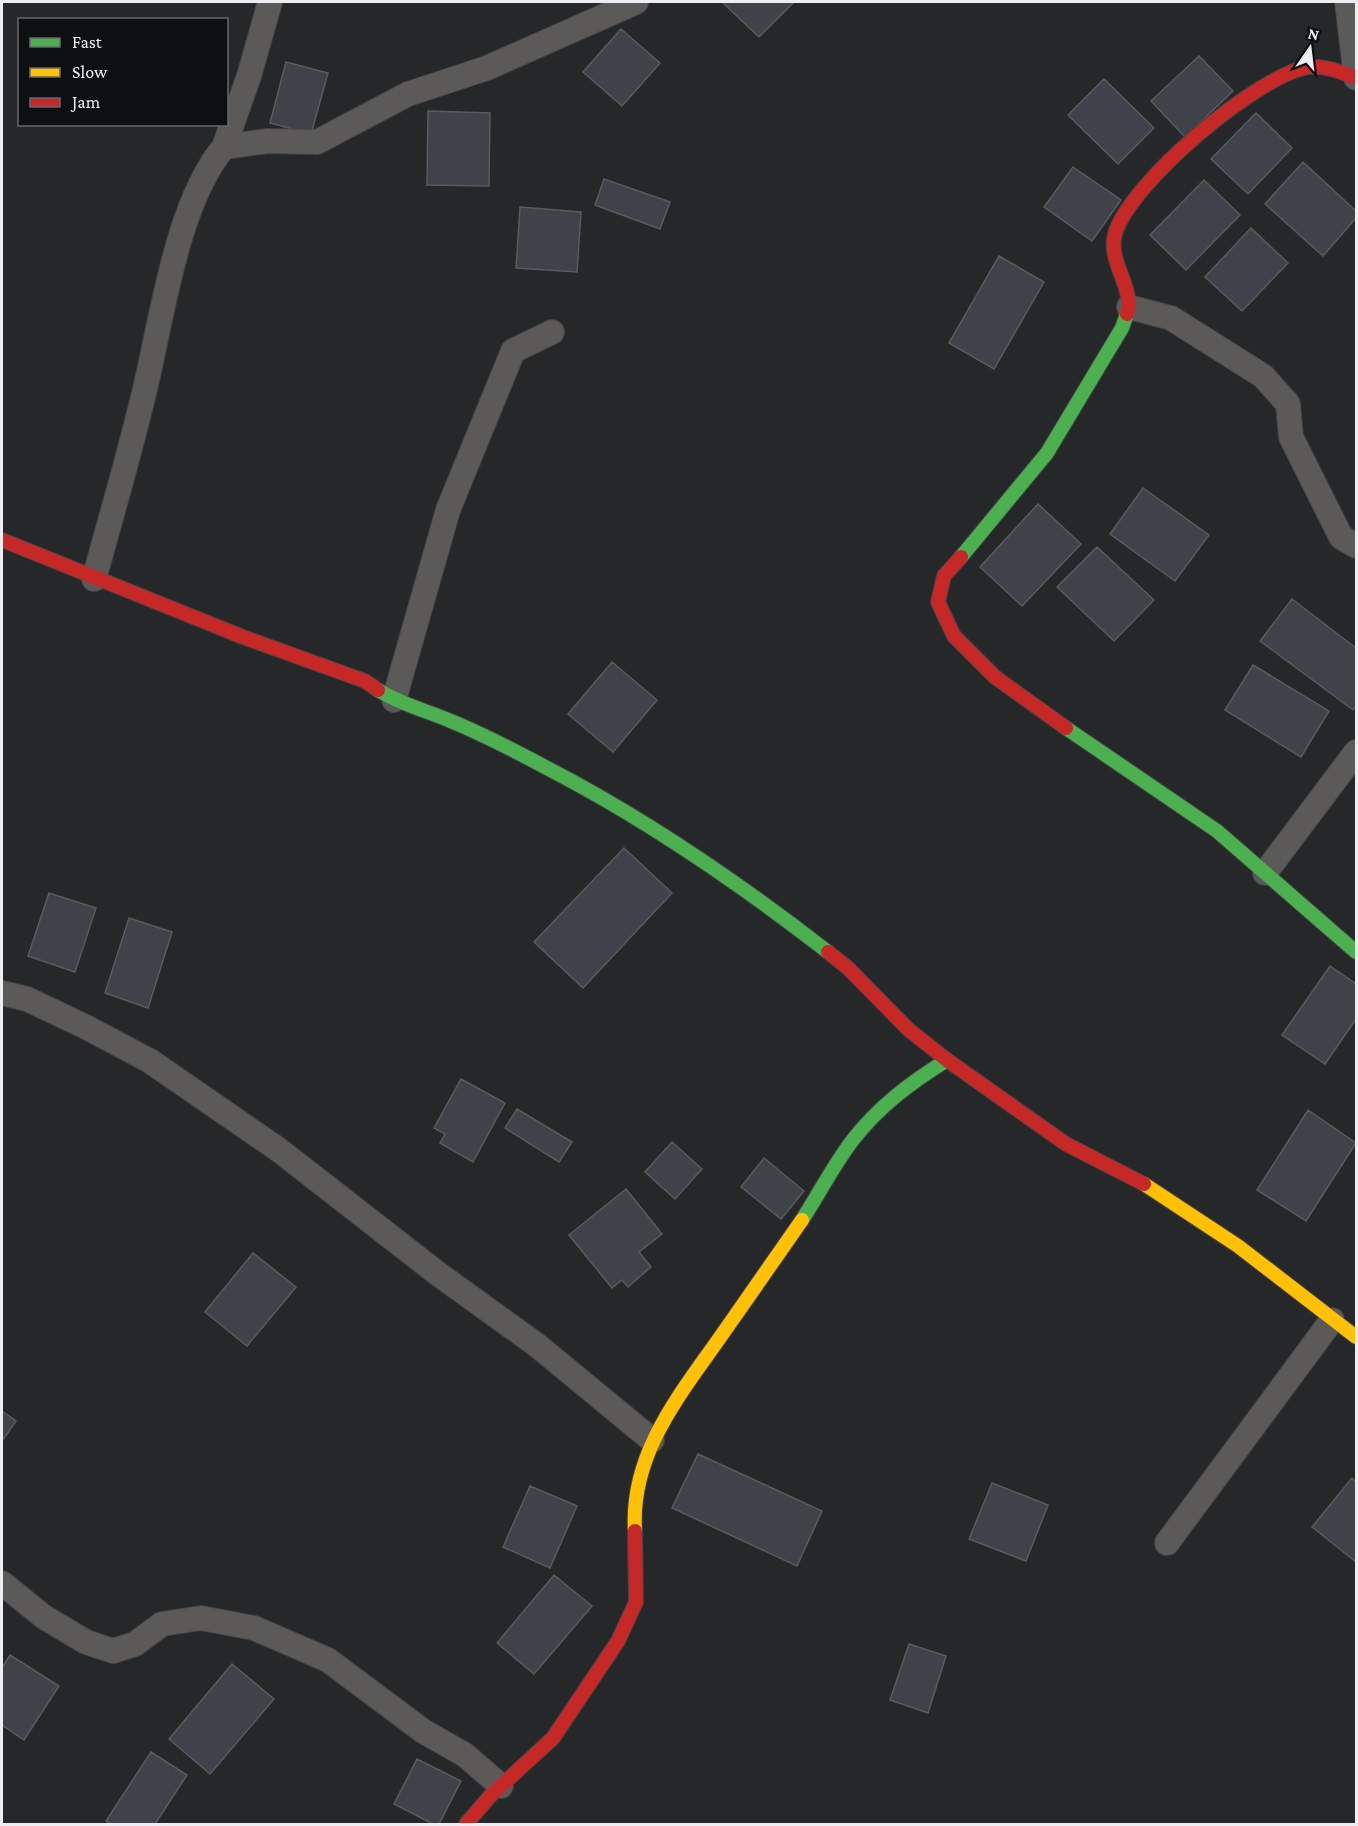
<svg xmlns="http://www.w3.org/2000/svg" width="1358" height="1826" font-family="'Crimson Pro',serif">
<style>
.building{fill:#3f4249;stroke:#595b5d;stroke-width:1.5}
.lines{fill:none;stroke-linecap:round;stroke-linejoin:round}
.street-casing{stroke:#424344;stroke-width:26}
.fast-casing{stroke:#424344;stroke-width:16}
.slow-casing{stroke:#424344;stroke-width:16}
.jam-casing{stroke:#424344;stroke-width:16}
.street{stroke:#5b5a59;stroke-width:24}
.fast{stroke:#4caf50;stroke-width:14}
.slow{stroke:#ffc107;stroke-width:14}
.jam{stroke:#c62828;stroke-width:14}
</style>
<rect width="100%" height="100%" fill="#252729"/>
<!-- building -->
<path class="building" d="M722,2h72l-35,35z
M621,29l39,34 -38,43 -39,-34z
M1199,56l34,35 -48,46 -34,-36z
M286,62l42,11 -17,61 -41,-11z
M1104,79l50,49 -36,36 -50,-49z
M428,111l62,2 -1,73 -62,-1z
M1256,113l36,35 -44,46 -37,-35z
M1303,162l53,49v7l-33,38 -58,-52z
M1073,167l48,33 -29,41 -48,-34z
M604,179l66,23 -10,27 -65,-24z
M1204,180l36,35 -54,55 -36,-35z
M520,207l61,5 -4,60 -61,-4z
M1251,228l37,35 -46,48 -37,-34z
M999,256l45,26 -50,87 -45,-26z
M1143,488l66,47 -34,46 -65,-47z
M1038,504l43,40 -59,62 -42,-39z
M1097,547l57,53 -40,41 -57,-54z
M1292,599l64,49v57l-3,5 -93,-69z
M612,662l45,38 -44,52 -45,-38z
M1253,665l76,46 -28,46 -76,-47z
M624,848l48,45 -89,95 -49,-46z
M49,893l47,15 -21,64 -47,-16z
M129,918l43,14 -24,76 -43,-15z
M1330,966l26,18v35l-31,45 -43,-29z
M461,1079l44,24 -32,59 -33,-19 5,-9 -11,-6z
M517,1109l55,33 -13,20 -54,-34z
M1308,1110l48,33 -50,78 -49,-31z
M672,1142l30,27 -27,30 -30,-27z
M764,1158l40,33 -23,28 -40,-32z
M626,1189l36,45 -23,18 12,15 -23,20 -6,-7 -10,8 -43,-53z
M253,1253l43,34 -49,59 -42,-34z
M2,1411l14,10 -14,20z
M698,1454l124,57 -25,55 -125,-58z
M1352,1478l4,4v80l-44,-35z
M992,1483l56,22 -22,56 -57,-22z
M530,1486l47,20 -27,62 -47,-21z
M554,1575l38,31 -58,68 -37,-31z
M909,1644l37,12 -18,57 -38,-13z
M10,1655l49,31 -35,54 -22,-15v-57z
M232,1664l42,35 -64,75 -41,-35z
M151,1752l36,23 -32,49h-44l-5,-3z
M417,1759l44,22 -22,43h-6l-39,-20z"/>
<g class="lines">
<!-- street casing -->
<g class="street-casing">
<path id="street" d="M1347,2l9,76
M224,147l25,-71 21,-74
M1129,307l42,11 92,58 25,28 3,33 50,100 15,9
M94,579c17,-62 35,-123 50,-186 18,-73 32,-189 80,-246l44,-6 49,1 91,-48 79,-26 149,-66
M394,700l54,-190 65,-159 39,-19
M1265,873l91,-121
M2,993l25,6 59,28 64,34 129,89 158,123 101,73 114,94
M1167,1543l165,-223
M2,1583l42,34 42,25 27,9 22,-7 27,-20 39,-6 53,10 74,32 95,71 42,24 36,31"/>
</g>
<!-- fast casing -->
<g class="fast-casing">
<path id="fast" d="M961,557l86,-104 75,-125 5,-14
M378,690c24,15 50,21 75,32 32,13 64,30 94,46 101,52 192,115 281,184
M1066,728l151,103 139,121
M802,1220c17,-26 31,-54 50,-79 26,-34 58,-58 95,-81"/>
</g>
<!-- slow casing -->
<g class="slow-casing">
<path id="slow" d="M1144,1184l94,62 118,91
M635,1531c-5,-77 44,-135 86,-195 27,-39 54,-77 81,-116"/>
</g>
<!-- jam casing -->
<g class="jam-casing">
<path id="jam" d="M1127,314c8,-27 -20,-52 -12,-80 14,-50 141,-158 193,-167 16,-2 33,5 48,11
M2,540l241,97 122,44 13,9
M961,557l-17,19 -6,26 16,34 41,41 71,51
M828,952l20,16 61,62 38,30 119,84 78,40
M466,1824l25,-29 62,-57 65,-97 18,-39 -1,-71"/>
</g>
<!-- street -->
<use href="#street" class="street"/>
<!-- fast -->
<use href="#fast" class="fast"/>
<!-- slow -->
<use href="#slow" class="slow"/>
<!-- jam -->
<use href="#jam" class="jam"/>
</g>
<!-- border -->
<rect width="1358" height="1826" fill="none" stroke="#eceef2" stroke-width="6"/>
<!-- legend -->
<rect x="18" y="18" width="210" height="108" fill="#0e0f11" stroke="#67686b" stroke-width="1.5"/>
<rect x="30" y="38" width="30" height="9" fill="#4caf50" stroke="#67686b" stroke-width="1.5"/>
<text x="72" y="48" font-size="18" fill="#eceef2">Fast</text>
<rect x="30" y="68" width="30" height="9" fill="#ffc107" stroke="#67686b" stroke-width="1.5"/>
<text x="72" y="78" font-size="18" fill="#eceef2">Slow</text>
<rect x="30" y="98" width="30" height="9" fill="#c62828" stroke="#67686b" stroke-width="1.5"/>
<text x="72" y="108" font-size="18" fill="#eceef2">Jam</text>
<!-- north arrow -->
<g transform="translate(1310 48) rotate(14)" stroke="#0e0f11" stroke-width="4.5" paint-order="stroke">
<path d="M0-4.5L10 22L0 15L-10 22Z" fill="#eceef2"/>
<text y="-9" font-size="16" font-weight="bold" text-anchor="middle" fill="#eceef2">N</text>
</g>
</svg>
